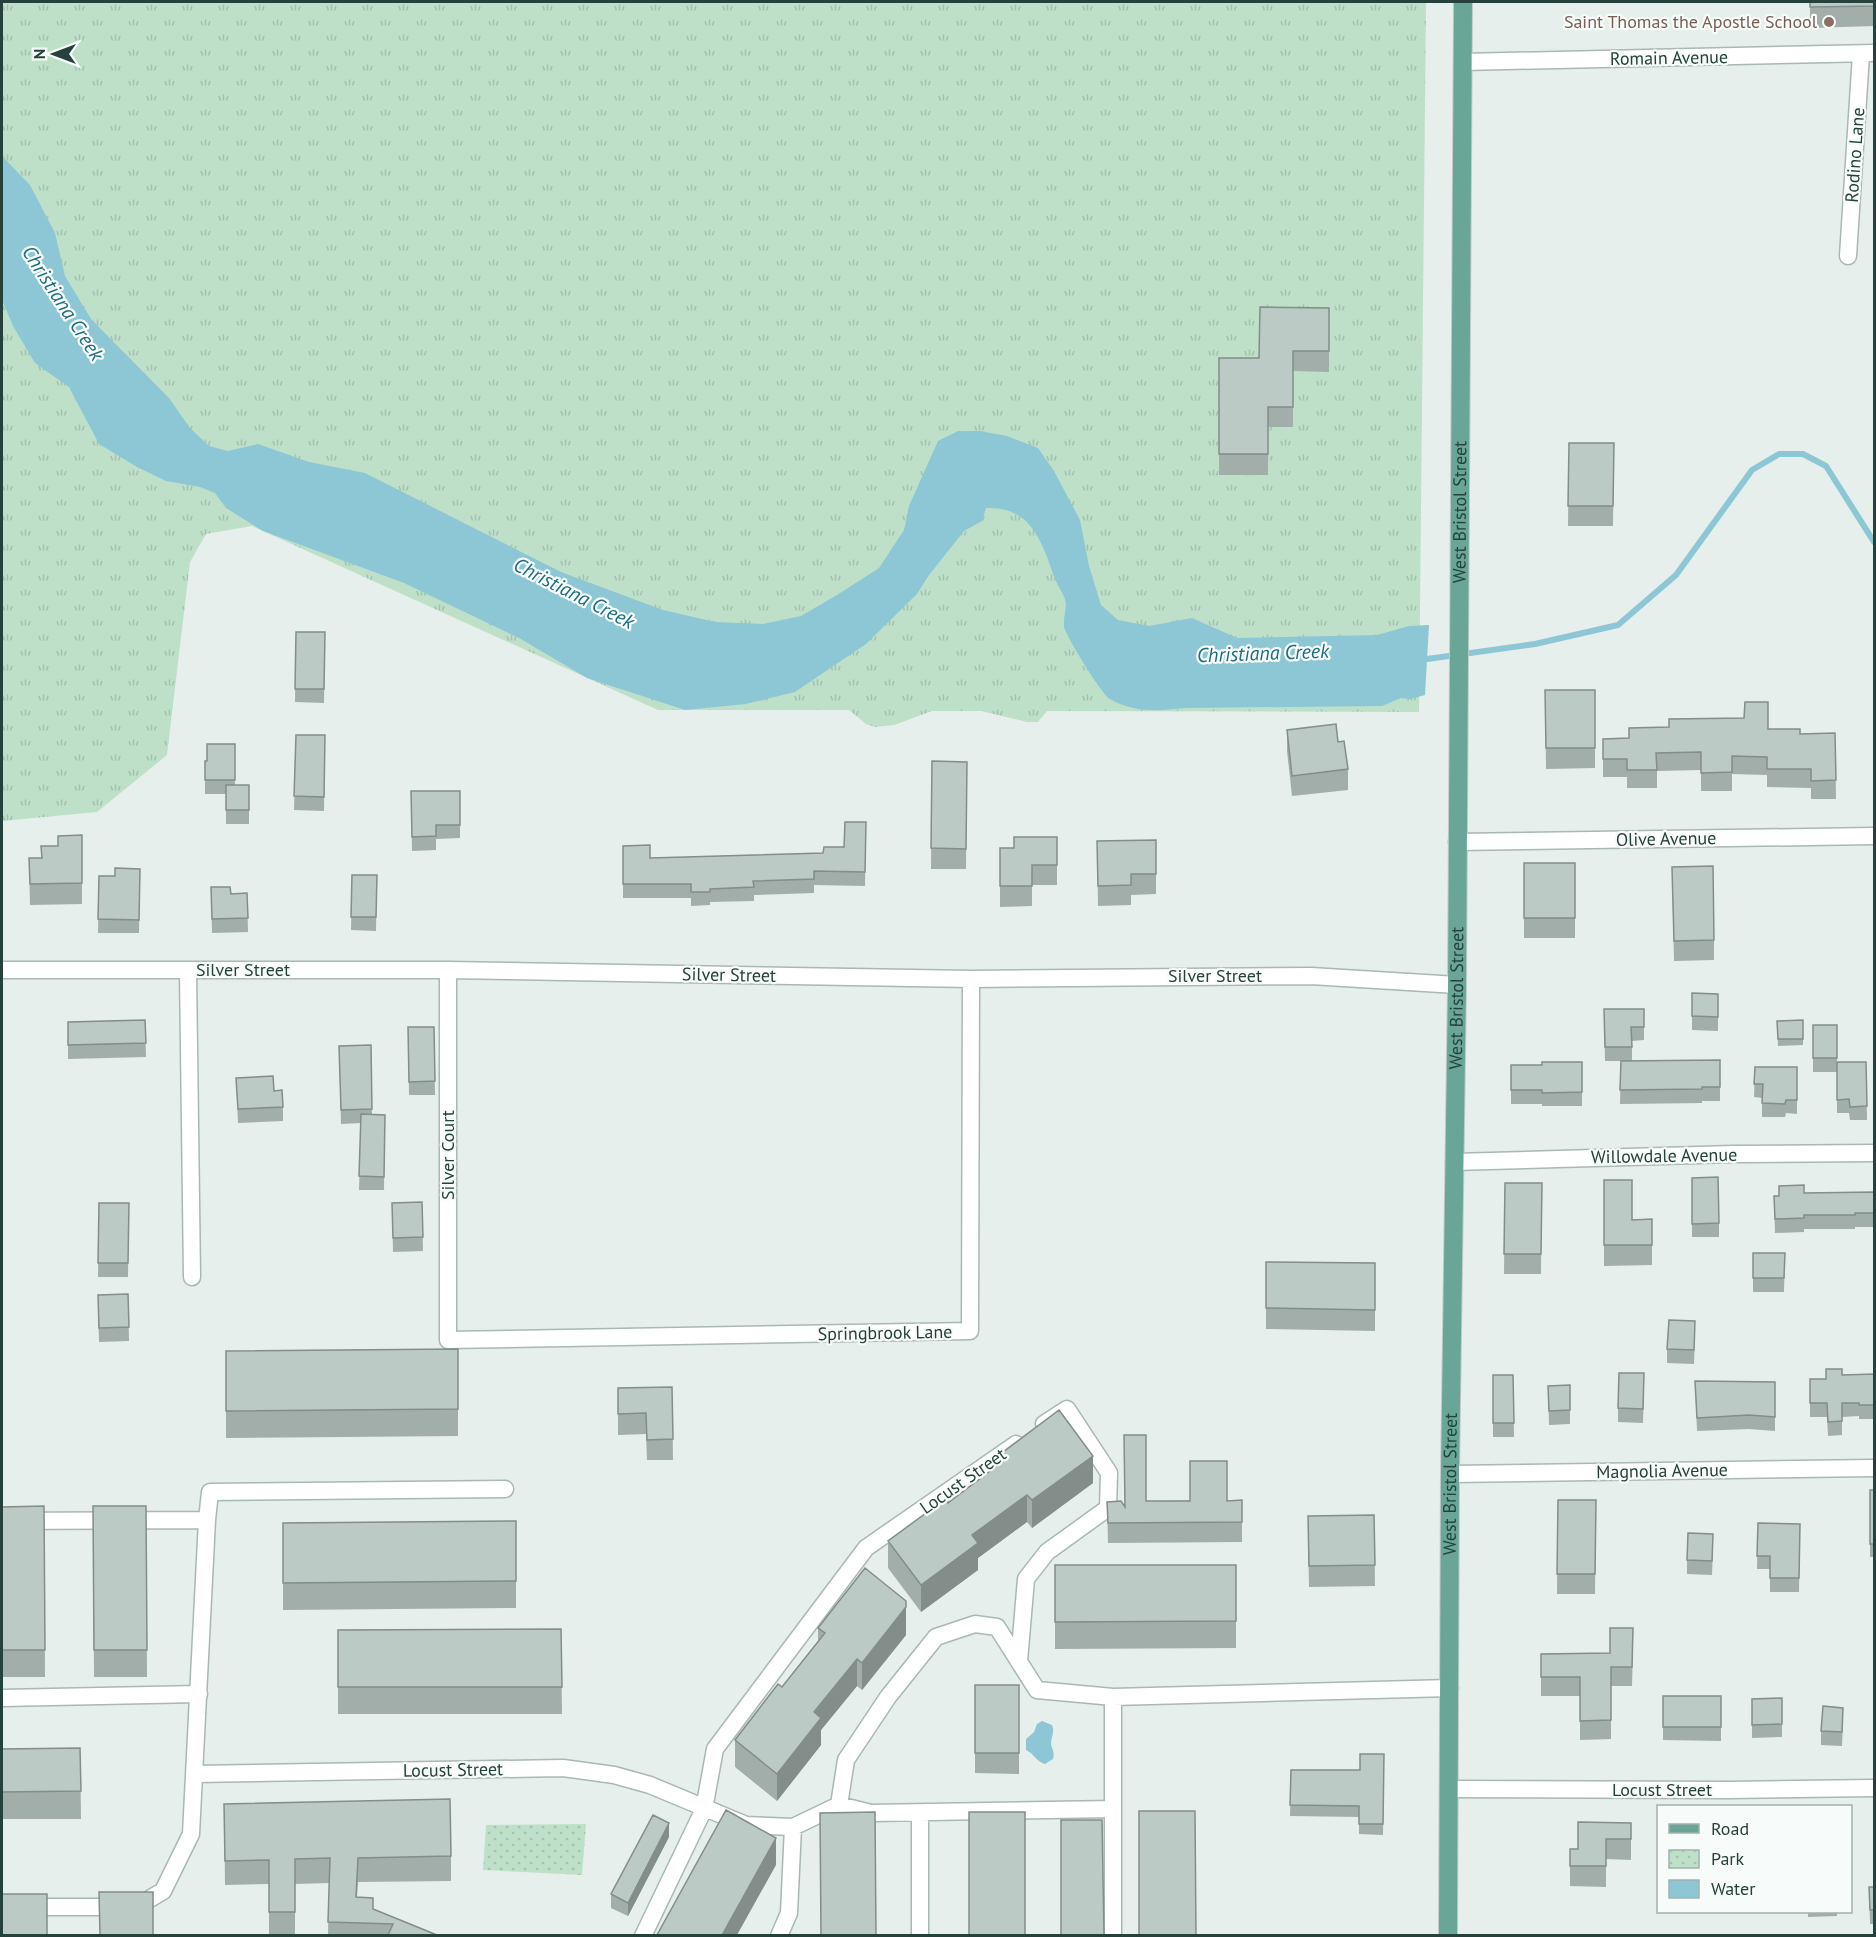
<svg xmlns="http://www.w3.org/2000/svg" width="1876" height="1937" font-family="'PT Sans',sans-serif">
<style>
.grass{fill:url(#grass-tufts)}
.park{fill:url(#park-dots)}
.water{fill:#8dc7d5}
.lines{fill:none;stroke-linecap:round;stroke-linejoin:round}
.stream{stroke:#8dc7d5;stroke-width:6}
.minor-casing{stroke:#a8b8b3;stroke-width:19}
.primary-casing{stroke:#c2cac8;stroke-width:20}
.minor{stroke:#fff;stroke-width:16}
.primary{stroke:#69a698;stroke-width:18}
.wall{fill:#a1aea9}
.shaded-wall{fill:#838d89}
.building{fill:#bbcac4;stroke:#838d89;stroke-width:1.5}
.education-dot{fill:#8d6e63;stroke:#f7fbf9;stroke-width:2}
.labels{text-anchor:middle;stroke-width:4.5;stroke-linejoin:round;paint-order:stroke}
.education-label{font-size:18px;fill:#785e54;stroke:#f7fbf9;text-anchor:end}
.street-label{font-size:18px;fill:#24423b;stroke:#f7fbf9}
.water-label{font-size:20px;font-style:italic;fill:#1b6c81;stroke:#f7fbf9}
</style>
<defs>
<pattern id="grass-tufts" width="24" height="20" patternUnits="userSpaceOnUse" patternTransform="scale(1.5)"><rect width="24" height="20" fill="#bee0c9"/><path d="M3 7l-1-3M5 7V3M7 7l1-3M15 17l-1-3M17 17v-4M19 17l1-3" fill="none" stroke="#a3c1ae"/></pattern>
<pattern id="park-dots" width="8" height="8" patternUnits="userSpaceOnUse" patternTransform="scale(1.5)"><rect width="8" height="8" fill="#bee0c9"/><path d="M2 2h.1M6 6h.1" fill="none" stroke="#a3c1ae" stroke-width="1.8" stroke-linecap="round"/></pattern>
</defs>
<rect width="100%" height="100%" fill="#e6efeb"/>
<!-- grass -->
<path class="grass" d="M2,2h1424l-7,710 -372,-1 -9,11h-11l-46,-11h-49l-38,14 -19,2 -9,-3 -17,-14h-191l-406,-184 -46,8 -16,28 -23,193 -70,57 -95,9z"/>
<!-- park -->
<path class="park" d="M586,1824l-4,51 -99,-5 3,-45z"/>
<!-- water -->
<path class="water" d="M2,156l28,29 25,48 10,43 26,43 78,79 21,30 19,18 19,5 30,-7 51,18 56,11 196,99 102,38 52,12 48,2 38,-8 36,-21 42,-27 25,-38 5,-24 29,-65 20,-10h22l27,5 31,12 16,23 26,49 9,46 12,39 17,15 31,6 43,-8 45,20 140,-3 32,-9 20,-1 -4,70 -15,4 -9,-1 -19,8 -197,2c-25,3 -52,5 -75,-9 -8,-4 -44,-63 -46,-72 -1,-8 2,-16 2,-23 -1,-9 -8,-17 -11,-25 -13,-36 -23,-73 -69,-71l-4,13 -18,10 -35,44 -12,19 -51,50 -71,48 -49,12 -61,6 -98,-32 -68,-40 -115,-55 -141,-52 -37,-23 -11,-15 -15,-6 -34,-6 -29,-14 -38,-23 -30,-57 -34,-24 -22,-37 -11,-26z
M1042,1721l10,4c3,8 -1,12 -1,19 1,6 4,8 2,15l-8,5c-10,-3 -10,-10 -19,-14v-11l8,-7 3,-8z"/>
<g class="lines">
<!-- stream -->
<path class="stream" d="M1420,660l115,-16 83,-19 58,-50 76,-105 27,-16h24l23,12 48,76"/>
<!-- minor casing -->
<g class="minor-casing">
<path id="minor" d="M1463,62l411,-9
M1848,256l13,-202
M1457,842l417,-6
M2,970h446l523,9 340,-3 146,9
M448,970v370l522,-9 1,-352
M188,971l4,306
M1454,1162l279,-8 141,-1
M1450,1474l424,-6
M2,1521l205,-1 3,-28 295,-3
M1019,1661l7,-82 21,-27 61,-44 1,-35 -42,-64 -23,15
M2,1698l197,-4
M195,1774l368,-6 51,7 36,10 96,40 47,2 46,-22 32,8 242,-4v-112l337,-9
M1449,1789l281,1 144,-2
M839,1805l7,-45 42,-63 48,-60 39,-13 22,3 40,63 76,7
M1113,1809v127
M920,1813v123
M2,1907h134l27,-16 28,-57 16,-314
M643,1936l61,-127 11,-60 151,-201 150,-104
M779,1936l10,-23 4,-86"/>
</g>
<!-- primary casing -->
<g class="primary-casing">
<g id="primary">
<path id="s1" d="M1448,1936l2,-462 7,-489 6,-983"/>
</g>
</g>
<!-- minor -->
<use href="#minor" class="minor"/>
<!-- primary -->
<use href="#primary" class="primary"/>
</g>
<!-- wall -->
<path class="wall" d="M1810,2h65v24l-65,2z
M1329,308v64l-36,-1v56h-25v48h-49v-117h40z
M1569,443h45l-1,83h-45z
M296,632h29l-1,71 -29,-1z
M1545,690h50v78l-49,1z
M1768,729l32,5 35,-1 1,66h-25v-11l-44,-1v-12l-35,-1v17h-31v-21l-44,1v17h-30v-11h-24v-38l26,-1z
M1287,730l61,39v21l-56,6 -5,-45z
M296,735h29l-1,76 -30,-1z
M235,744v41h14v39h-23v-30h-21v-33h2z
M932,761l35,1 -1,107h-35z
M411,791h49v47l-24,1v11l-24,1z
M866,822l-1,64 -51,-1v8l-60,2v6l-44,1v3l-19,1v-8h-68v-52l27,12 173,-5 21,-6z
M82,835v69l-52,1 -1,-47h12l17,-12z
M1057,837v48h-25v21l-32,1v-59h14z
M1156,840v54l-25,1v10l-33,1 -1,-65z
M1524,863h51v75h-51z
M1672,867l42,73v20l-40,1z
M140,869l-1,64h-41l1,-57h16z
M352,875h25l-1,56 -25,-1z
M211,887l20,7 16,-1 1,39 -36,1z
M1718,994v37l-26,-1v-14z
M1604,1009h40v31l-12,1v20l88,-1v41h-18v2l-82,1 1,-43h6h-22z
M145,1020l1,37 -78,2v-37z
M1803,1020v25l-25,1 -1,-25z
M1813,1025h24v37h29l1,58h-17l-1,-7h-12v-41h-24z
M408,1027h26l1,68h-26z
M371,1045l1,69 13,1 -1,75h-25l2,-67 -20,1 -2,-78z
M1582,1062v44h-40v-2h-31v-39h31z
M1755,1067h42v47l-11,-1 -1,4h-23v-19l-8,-1z
M236,1078l38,13 9,16v14l-45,2z
M1692,1178l27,45v14h-27z
M1604,1180l28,40 20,-1v46l-48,1z
M1505,1183h37l-1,91h-37z
M1875,1192v35h-20v2h-51v3l-29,1 -1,-37 30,-3z
M422,1202l1,49 -30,1 -1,-49z
M99,1203h30l-1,74h-30z
M1753,1253h32l-1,39h-31z
M1266,1262l109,1v68l-109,-2z
M128,1294l1,47 -30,1 -1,-33z
M1695,1335l-1,29 -27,-1v-14z
M458,1349v87l-232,2v-87z
M1875,1374v45h-16v-3l-17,1v18l-14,1 -1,-19h-17v-38h16l16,-4z
M1493,1375h20l1,62h-21z
M1695,1381l80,1v49l-26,-2 -52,2z
M1570,1385v39l-21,1 -1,-39z
M672,1387l1,73h-26l-1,-26 -28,1v-47z
M1644,1387l-1,36 -25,-1v-14z
M999,1455l94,28 -61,45 -5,-6 -49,36v12l-57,42 -33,-44v-27l60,-38 51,-38z
M1870,1490h5v67h-5z
M1242,1500v42l-134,1 -1,-41 18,4 21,-5z
M1558,1500h38l-1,94h-38z
M44,1506l1,171h-43v-170z
M93,1506h53l1,171h-53z
M1374,1515l1,71 -66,1 -1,-50z
M516,1521v87l-233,2v-87z
M1758,1523l42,1 -1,68h-29v-23h-13z
M1713,1548l-1,27 -25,-1v-14z
M1055,1565h181v83l-181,1z
M818,1628l88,7 -44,55 -5,-4 -36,44v15l-44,56 -42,-34v-27l47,-53 36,-46z
M561,1629l1,85h-224v-84z
M1633,1647l-1,39h-21v53l-31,1v-44h-39v-42l69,-1z
M975,1685h44v89l-44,-1z
M1663,1696h58v45l-58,-1z
M1782,1698v39l-30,1v-39z
M1843,1721l-1,25 -21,-1v-14z
M80,1748l1,71h-79v-70z
M1384,1754l-1,81 -24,-1v-17l-69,-1 1,-46h69z
M224,1804l227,52v25l-93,1 -1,15 16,12 64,26h-109l1,-52 -34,1v51h-26v-51l-44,1z
M1631,1823v37l-25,-1v28l-36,-1v-37h8z
M669,1837l-41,79 -17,-8v-14z
M1869,1887h6v37h-5z
M1808,1911h29v5l-29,1z"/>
<!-- shaded-wall -->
<path class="shaded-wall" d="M1093,1456v27l-61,45v-28z
M1027,1495v27l-49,36v12l-57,42v-27l51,-50z
M906,1607v28l-44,55v-27z
M857,1659v27l-36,44v15l-44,56v-27l37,-62z
M669,1823v14l-41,79v-13z
M776,1838v27l-39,70h-15z"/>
<!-- building -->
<path class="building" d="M1810,2h65v4l-65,1z
M1260,307l69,1v43h-36v56h-25v47h-49v-96h40z
M1569,443h45l-1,63h-45z
M296,632h29l-1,57h-29z
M1545,690h50v58h-49z
M1745,702h23v27h32v5l35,-1 1,47 -25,1v-12h-44v-12l-35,-1v16l-31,1v-21l-45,1 1,17h-30v-11h-24v-20l26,-1v-10l40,-1v-8l75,-1z
M1336,724l2,18 6,-1 4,28 -56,7 -5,-46z
M296,735h29l-1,62 -30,-1z
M207,744h28v36h-30v-19h2z
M932,761l35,1 -1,87 -35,-1z
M226,785h23v25h-23z
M411,791h49v34h-24v11l-24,1z
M845,822h21l-1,50 -51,-1v8l-61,2 1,6 -44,2v3h-19v-8h-68v-38l27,-1v13l173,-5 1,-6h20z
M82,835v48l-52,1 -1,-26h13l-1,-12h17v-10z
M1014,837h43v28h-25v21h-32v-38h14z
M1156,840v34h-25v11l-33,1 -1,-45z
M1524,863h51v55h-51z
M1713,866l1,74 -40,1 -2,-74z
M115,868l25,1 -1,51 -41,-1 1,-43h16z
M352,875h25l-1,42h-25z
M211,887h19l1,7 16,-1 1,25 -36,1z
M1692,993l26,1v23l-26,-1z
M1604,1009h40v18h-13l1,20h-27z
M145,1020l1,23 -78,2v-23z
M1803,1020v19h-25l-1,-18z
M1813,1025h24v33h-24z
M408,1027h26l1,54 -26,1z
M371,1045l1,64 -31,1 -2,-64z
M1720,1060v27h-18v2l-82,1 1,-29z
M1542,1062h40v30l-40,1v-3h-31v-25h31z
M1837,1062h29l1,44 -17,1 -1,-8 -12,1z
M1755,1067h42v33h-11l-1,4 -23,-1 1,-19h-9z
M273,1076l1,15 8,-1 1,17 -45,2 -2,-31z
M361,1114l24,1 -1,62 -25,-1z
M1718,1177l1,46 -27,1v-46z
M1604,1180h28v40l20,-1v26h-48z
M1505,1183h37l-1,71h-37z
M1804,1185v8l71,-1v21h-20v2h-51v3l-29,1 -1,-23h5v-10z
M422,1202l1,35 -30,1 -1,-35z
M99,1203h30l-1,60h-30z
M1753,1253h32l-1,25h-31z
M1266,1262l109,1v47l-109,-2z
M128,1294l1,33 -30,1 -1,-33z
M1669,1320l26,1 -1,29 -27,-1z
M458,1349v60l-232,2v-60z
M1826,1369h16v6l33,-1v31h-16v-2h-17v18l-14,1 -1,-19h-17v-24h16z
M1619,1373h25l-1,36 -25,-1z
M1493,1375h20l1,48h-21z
M1695,1381l80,1v35l-26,-2 -52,3z
M1570,1385v25l-21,1 -1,-25z
M672,1387l1,52 -26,1 -1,-27 -28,1v-26z
M1059,1410l34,46 -61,44 -5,-5 -55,40 6,8 -57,42 -33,-44 57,-42 3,4 55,-42 -4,-6z
M1124,1435h22v66h44v-40h37v40l15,-1v22l-134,1 -1,-21 14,-1 4,6z
M1870,1490h5v54h-5z
M1558,1500h38l-1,74h-38z
M44,1506l1,144h-43v-143z
M93,1506h53l1,144h-53z
M1374,1515l1,50 -66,1 -1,-50z
M516,1521v60l-233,2v-60z
M1758,1523l42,1 -1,54h-29v-22h-13z
M1688,1533l25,1 -1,27 -25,-1z
M1055,1565h181v56l-181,1z
M865,1568l41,33v6l-44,56 -5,-4 -43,53 7,6 -44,56 -42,-34 43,-56 4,3 43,-54 -7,-5z
M1610,1628h23l-1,39h-21v53l-31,1v-44h-39v-23l69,-1z
M561,1629l1,58h-224v-57z
M975,1685h44v68h-44z
M1663,1696h58v31h-58z
M1782,1698v26l-30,1v-26z
M1823,1706l20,2 -1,24 -21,-1z
M80,1748l1,43 -79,1v-43z
M1360,1754h24l-1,70h-24v-18l-69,-1 1,-35h69z
M450,1799l1,57 -93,2 -2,39 17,1v11l64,26h-49l5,-11 -65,-2 2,-64 -35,1v53h-26v-52l-44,1 -1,-57z
M726,1810l50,28 -54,97h-65z
M1139,1811h56l1,124h-57z
M875,1812l1,123h-55l-1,-122z
M969,1812h56v123h-56z
M653,1815l16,8 -41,80 -17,-9z
M1061,1820h41l2,115h-43z
M1578,1822l53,1v16h-25v27h-36v-17h8z
M1869,1887h6v23h-5z
M99,1892h54v43h-53z
M2,1894h45v41h-45z"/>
<!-- markers -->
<circle class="education-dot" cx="1829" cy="22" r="6"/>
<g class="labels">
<!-- education labels -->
<g class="education-label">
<text x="1817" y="28">Saint Thomas the Apostle School</text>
</g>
<!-- street labels -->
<g class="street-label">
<text transform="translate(1669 58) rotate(-1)" y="6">Romain Avenue</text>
<text transform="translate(1855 155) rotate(-86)" y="6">Rodino Lane</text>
<text dy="6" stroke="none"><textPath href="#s1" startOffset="1424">West Bristol Street</textPath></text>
<text transform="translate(1666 839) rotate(-1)" y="6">Olive Avenue</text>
<text x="243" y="976">Silver Street</text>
<text transform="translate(729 975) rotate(1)" y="6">Silver Street</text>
<text x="1215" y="982">Silver Street</text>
<text dy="6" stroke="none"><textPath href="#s1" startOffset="938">West Bristol Street</textPath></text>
<text transform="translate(448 1155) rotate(-90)" y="6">Silver Court</text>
<text transform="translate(1664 1156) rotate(-1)" y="6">Willowdale Avenue</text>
<text transform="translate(885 1333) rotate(-1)" y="6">Springbrook Lane</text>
<text transform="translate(1662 1471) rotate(-1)" y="6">Magnolia Avenue</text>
<text transform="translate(963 1481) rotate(-35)" y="6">Locust Street</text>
<text dy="6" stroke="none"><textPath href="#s1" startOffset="452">West Bristol Street</textPath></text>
<text transform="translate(453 1770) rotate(-1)" y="6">Locust Street</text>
<text x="1662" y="1796">Locust Street</text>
</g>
<!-- water labels -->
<g class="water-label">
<text transform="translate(63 303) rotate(57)" y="7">Christiana Creek</text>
<text transform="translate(574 593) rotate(27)" y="7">Christiana Creek</text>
<text transform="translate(1263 653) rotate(-2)" y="7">Christiana Creek</text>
</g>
</g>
<!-- border -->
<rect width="1876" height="1937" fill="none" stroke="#24423b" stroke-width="6"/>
<!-- legend -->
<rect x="1657" y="1805" width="195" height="108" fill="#f7fbf9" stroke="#a3b1ad" stroke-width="1.5"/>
<rect x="1669" y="1824" width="30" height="9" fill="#69a698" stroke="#a3b1ad" stroke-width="1.5"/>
<text x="1711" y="1835" font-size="18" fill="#24423b">Road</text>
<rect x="1669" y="1850" width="30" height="18" fill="url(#park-dots)" stroke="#a3b1ad" stroke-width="1.5"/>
<text x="1711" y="1865" font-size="18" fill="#24423b">Park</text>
<rect x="1669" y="1880" width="30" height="18" fill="#8dc7d5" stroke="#a3b1ad" stroke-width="1.5"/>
<text x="1711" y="1895" font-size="18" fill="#24423b">Water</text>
<!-- north arrow -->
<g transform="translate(54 54) rotate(270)" stroke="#f7fbf9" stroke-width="4.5" paint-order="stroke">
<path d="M0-4.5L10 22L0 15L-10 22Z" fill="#24423b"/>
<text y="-9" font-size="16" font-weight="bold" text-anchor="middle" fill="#24423b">N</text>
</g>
</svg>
